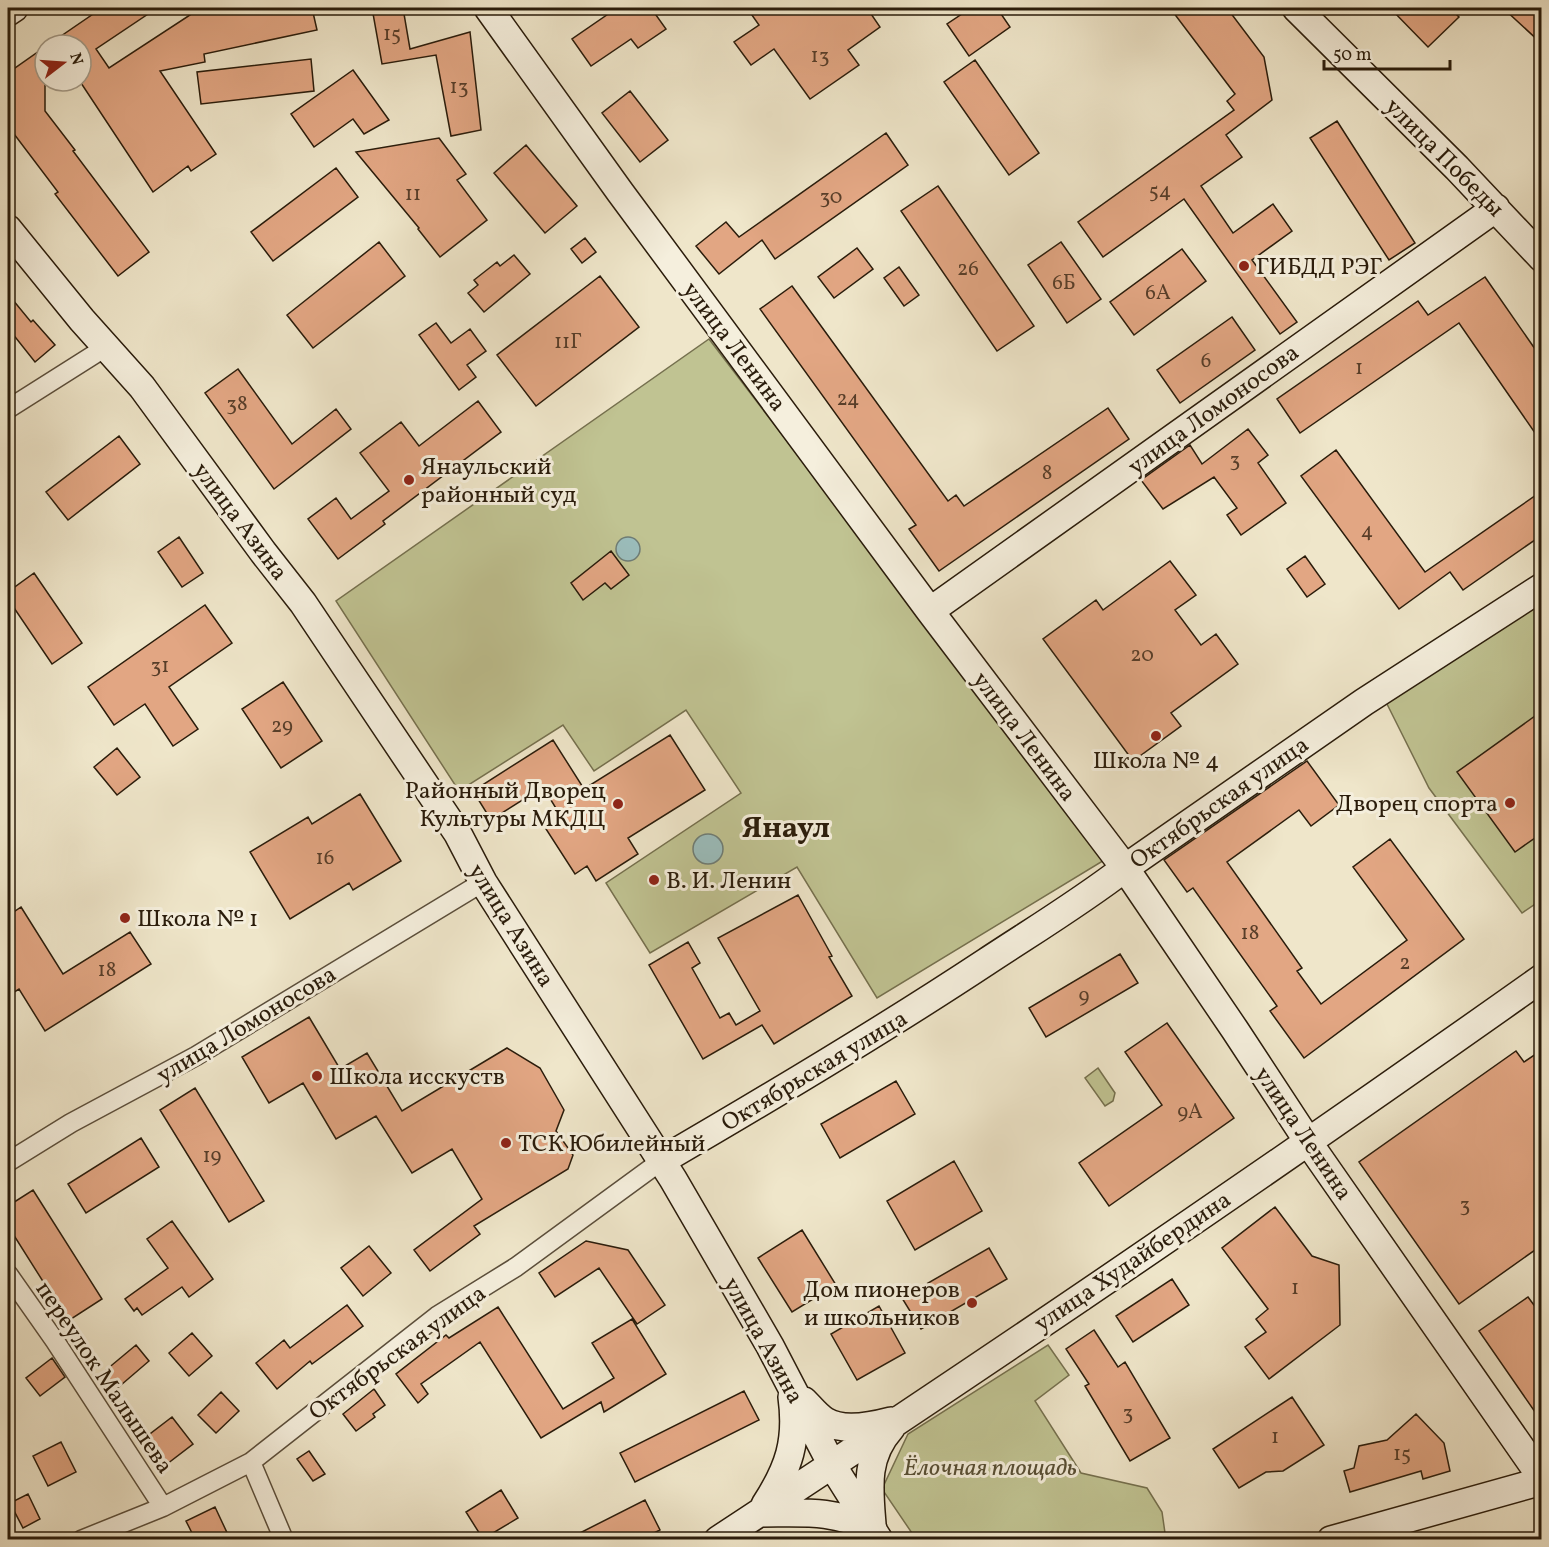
<svg xmlns="http://www.w3.org/2000/svg" width="1549" height="1547" font-family="Vollkorn,serif">
<style>
.green{fill:#c0c392;stroke:#75704e;stroke-width:1.5}
.water{fill:#9bbebd;stroke:#6e7d76;stroke-width:1.5}
.building{fill:#e2a683;stroke:#2a1c0b;stroke-width:1.5}
.lines{fill:none;stroke-linecap:round;stroke-linejoin:round}
.street-casing{stroke:#5b4e3b;stroke-width:21}
.secondary-casing{stroke:#2a1c0b;stroke-width:30}
.street{stroke:#f5efdd;stroke-width:18}
.secondary{stroke:#f5efdd;stroke-width:27}
.poi-dot{fill:#8f2418;stroke:#f5efdd;stroke-width:2}
.labels{text-anchor:middle;stroke-width:6;stroke-linejoin:round;paint-order:stroke}
.number-label{font-size:21px;fill:#583e29}
.street-label{font-size:24px;fill:#2a1c0b;stroke:#f5efdd}
.poi-label{font-size:24px;fill:#2a1c0b;stroke:#f5efdd;text-anchor:start}
.park-label{font-size:24px;font-style:italic;fill:#574e34;stroke:#f5efdd}
.district-label{font-size:30px;font-weight:bold;fill:#2a1c0b;stroke:#f5efdd}
</style>
<rect width="100%" height="100%" fill="#efe6ca"/>
<filter id="stains"><feTurbulence type="fractalNoise" baseFrequency=".00333" numOctaves="4"/><feColorMatrix values="0 0 0 0 .2 0 0 0 0 .09 0 0 0 0 .02 0 0 0 .5 -.17"/></filter>
<radialGradient id="worn" r=".72"><stop offset=".6" stop-color="#630" stop-opacity="0"/><stop offset="1" stop-color="#630" stop-opacity=".3"/></radialGradient>
<!-- green -->
<path class="green" d="M709,339l397,520 -229,139 -80,-131 -147,86 -44,-70 135,-90 -55,-83 -92,61 -31,-46 -104,66 -123,-190z
M1541,597v303l-19,13 -93,-125 -44,-88z
M1098,1068l17,25 -2,8 -8,5 -20,-28z
M1048,1345l21,30 -34,26 46,72 66,15 15,24 3,21 -24,7 -225,-1 -34,-50 26,-55z"/>
<!-- water -->
<path class="water" d="M616 549a12 12 0 1 1 24 0a12 12 0 1 1-24 0Z
M693 849a15 15 0 1 1 30 0a15 15 0 1 1-30 0Z"/>
<!-- building -->
<path class="building" d="M102,8h55l-61,41 13,19 87,-57 19,-3h97l5,22 -113,24 1,8 -45,9 56,83 -25,17 -3,-5 -35,26 -72,-109v-38h-33z
M372,8h31l7,41 60,-17 11,98 -30,6 -15,-81 -54,9z
M617,8h34l15,21 -28,19 -7,-9 -40,27 -19,-27z
M747,8h120l13,19 -32,23 11,15 -49,34 -36,-50 -23,16 -17,-23 25,-17z
M971,8h26l13,19 -41,29 -22,-32z
M1170,8h57l37,49 8,43 -46,35 16,22 -41,29 32,47 40,-29 19,27 -40,29 45,62 -17,12 -96,-135 -81,58 -25,-35 156,-112 -7,-9 8,-7z
M1390,8h60l9,9 -31,30z
M1503,8h39v36z
M45,47v64l30,39 -2,1 76,101 -31,24 -63,-82 3,-2 -50,-66v-53z
M311,59l3,32 -113,13 -4,-32z
M975,60l64,93 -30,22 -65,-93z
M353,70l36,50 -25,14 -11,-15 -39,28 -23,-33z
M630,91l38,49 -28,22 -38,-49z
M1337,121l78,122 -26,17 -79,-122z
M886,133l22,32 -133,94 -13,-19 -43,34 -23,-28 30,-24 13,15z
M439,138l27,36 -9,6 30,40 -47,37 -22,-28 1,-1 -63,-76z
M526,145l51,61 -32,27 -51,-60z
M336,168l22,29 -85,64 -22,-29z
M938,186l96,140 -37,25 -96,-140z
M585,238l11,14 -14,11 -11,-14z
M379,242l26,34 -92,72 -26,-33z
M1061,242l40,57 -34,24 -39,-58z
M857,248l16,21 -39,29 -16,-21z
M1182,249l24,32 -72,54 -24,-33z
M514,255l16,19 -46,38 -16,-19 10,-8 -4,-5 23,-18 3,4z
M899,267l20,28 -15,11 -20,-28z
M600,276l39,51 -103,79 -39,-51z
M1485,277l57,82v84l-83,-120 -159,110 -23,-34 141,-98 10,14z
M792,286l156,215 8,-6 8,11 144,-98 21,31 -190,132 -30,-42 7,-4 -156,-216z
M8,294l23,28 2,-2 22,25 -20,17 -27,-34z
M1232,317l23,33 -75,53 -23,-33z
M436,323l15,20 19,-14 16,22 -19,14 9,12 -17,13 -40,-55z
M238,369l54,75 44,-35 15,20 -77,60 -69,-96z
M478,401l23,31 -118,89 2,3 -47,35 -30,-40 28,-21 15,21 38,-28 -29,-38 41,-31 18,24z
M1248,429l20,26 -10,8 28,40 -45,32 -14,-20 10,-7 -23,-31 -51,32 -22,-29 49,-35 12,19z
M119,436l21,28 -72,56 -22,-28z
M1336,450l89,122 117,-81v44l-79,55 -13,-18 -51,37 -98,-133z
M179,537l24,36 -21,14 -24,-35z
M611,551l18,24 -18,14 -6,-6 -22,17 -12,-17z
M1305,556l20,28 -18,13 -20,-28z
M1170,561l26,34 -21,15 26,35 15,-11 22,30 -67,49 10,13 -48,35 -90,-122 53,-39 7,10z
M34,573l48,70 -30,21 -44,-65v-7z
M205,605l27,38 -63,44 29,42 -25,17 -28,-42 -31,21 -26,-38z
M283,682l39,59 -41,27 -39,-59z
M1542,711v122l-27,19 -58,-80z
M670,735l35,55 -77,48 10,16 -42,27 -9,-15 -12,8 -29,-45 16,-11 -19,-31 -52,33 -18,-29 80,-51 31,49z
M117,748l23,29 -23,18 -23,-28z
M1307,761l32,44 -28,21 -12,-16 -72,52 75,106 -5,3 24,33 86,-64 -54,-73 37,-28 74,100 -160,119 -34,-47 7,-5 -84,-118 -6,4 -23,-32z
M360,794l41,67 -48,29 -4,-7 -59,36 -40,-67 58,-35 4,7z
M798,895l34,61 -3,1 23,39 -78,48 -12,-19 -59,34 -54,-94 39,-23 12,21 -8,5 28,50 9,-5 7,12 24,-14 -42,-73z
M21,907l42,67 67,-42 21,32 -106,67 -26,-42 -11,7v-80z
M1120,954l18,29 -92,54 -17,-29z
M309,1017l31,52 27,-16 35,58 105,-63 33,20 24,42 -8,21 17,24 -5,14 -94,57 6,8 -50,37 -16,-21 68,-51 -30,-50 -40,24 -36,-57 -40,23 -33,-56 -34,20 -27,-46z
M1167,1023l67,95 -125,88 -30,-43 83,-58 -37,-53z
M1542,1050v195l-83,59 -100,-142 157,-111 8,11z
M896,1081l19,33 -75,44 -19,-34z
M195,1088l69,113 -35,21 -69,-112z
M141,1138l18,29 -73,46 -18,-29z
M954,1161l28,50 -67,39 -28,-49z
M33,1190l69,109 -34,22 -60,-95v-20z
M1275,1207l37,49 27,9 1,60 -71,54 -24,-32 21,-15 -10,-13 12,-10 -46,-61z
M172,1221l41,58 -24,18 -7,-10 -40,28 -5,-7 -3,3 -9,-12 43,-31 -21,-29z
M802,1230l34,55 -44,27 -34,-54z
M586,1241l42,9 37,55 -28,19 -38,-56 -44,29 -16,-24z
M369,1246l22,27 -28,23 -22,-28z
M989,1248l18,31 -86,50 -19,-31z
M1172,1279l17,26 -56,37 -17,-26z
M1528,1297l14,19v106l-63,-91z
M347,1305l16,21 -51,38 -2,-3 -33,28 -21,-26 28,-23 6,8z
M879,1306l26,47 -48,27 -26,-46z
M498,1307l65,102 51,-31 -22,-35 40,-24 34,55 -62,38 -3,-10 -60,36 -61,-96 -59,42 7,10 -10,9 -22,-29 50,-39 3,3z
M1094,1330l24,37 7,-5 45,76 -40,23 -45,-75 4,-2 -23,-35z
M192,1333l20,23 -23,20 -20,-23z
M136,1345l13,16 -35,30 -14,-16z
M52,1358l13,19 -25,19 -14,-18z
M374,1389l11,16 -12,9 2,3 -19,14 -13,-17z
M744,1391l15,29 -124,62 -15,-29z
M221,1392l18,19 -23,22 -18,-18z
M1292,1397l32,48 -41,26 -17,1 -27,16 -26,-39z
M1416,1414l28,29 6,28 -27,8 -2,-8 -71,21 -6,-21 10,-3 5,-22 28,-6z
M172,1417l21,27 -26,20 -21,-27z
M61,1442l15,30 -28,14 -15,-30z
M309,1451l16,23 -12,7 -16,-22z
M501,1490l17,28 -35,21 -17,-27z
M28,1494l12,25 -17,9 -13,-25z
M645,1500l15,30 -18,9h-74z
M215,1507l15,32h-35l-9,-18z"/>
<g class="lines">
<!-- street casing -->
<g class="street-casing">
<path id="street" d="M8,409l98,-62
M8,1162l63,-39 125,-67 287,-174
M8,1274l47,67 108,166
M251,1462l33,78
M81,1540l82,-33 88,-45 186,-146 79,-49 145,-106"/>
</g>
<!-- secondary casing -->
<g class="secondary-casing">
<path id="secondary" d="M488,8l132,184 310,419 195,257 110,162 80,122 227,326
M1296,8l161,160 85,90
M8,12l6,-4
M8,229l74,91 60,67 121,165 40,51 155,231 25,48 190,297 97,167 62,119 47,75
M930,611l566,-403
M661,1161c110,-64 219,-129 325,-199 47,-31 95,-60 139,-94l239,-166 178,-115
M804,1401c6,6 13,15 21,20 18,11 47,5 66,0
M765,1505c24,-37 33,-64 27,-108
M759,1513c44,0 73,-4 114,16
M872,1524c-3,-36 -7,-67 19,-96
M718,1540c278,-183 553,-370 824,-562
M1331,1540l211,-59"/>
</g>
<!-- street -->
<use href="#street" class="street"/>
<!-- secondary -->
<use href="#secondary" class="secondary"/>
</g>
<!-- markers -->
<g class="poi-dot">
<circle cx="1244" cy="266" r="6"/>
<circle cx="409" cy="480" r="6"/>
<circle cx="1156" cy="736" r="6"/>
<circle cx="1510" cy="803" r="6"/>
<circle cx="618" cy="804" r="6"/>
<circle cx="654" cy="880" r="6"/>
<circle cx="125" cy="918" r="6"/>
<circle cx="317" cy="1076" r="6"/>
<circle cx="506" cy="1143" r="6"/>
<circle cx="972" cy="1303" r="6"/>
</g>
<g class="labels">
<!-- number labels -->
<g class="number-label">
<text x="392" y="40">15</text>
<text x="820" y="62">13</text>
<text x="459" y="93">13</text>
<text x="1160" y="197">54</text>
<text x="413" y="200">11</text>
<text x="831" y="203">30</text>
<text x="968" y="275">26</text>
<text x="1064" y="289">6Б</text>
<text x="1158" y="299">6А</text>
<text x="568" y="348">11Г</text>
<text x="1206" y="367">6</text>
<text x="1359" y="374">1</text>
<text x="848" y="405">24</text>
<text x="237" y="410">38</text>
<text x="1235" y="466">3</text>
<text x="1047" y="479">8</text>
<text x="1367" y="537">4</text>
<text x="1142" y="661">20</text>
<text x="160" y="672">31</text>
<text x="282" y="732">29</text>
<text x="325" y="864">16</text>
<text x="1250" y="939">18</text>
<text x="1405" y="969">2</text>
<text x="107" y="976">18</text>
<text x="1084" y="1002">9</text>
<text x="1190" y="1118">9А</text>
<text x="212" y="1162">19</text>
<text x="1465" y="1211">3</text>
<text x="1295" y="1294">1</text>
<text x="1128" y="1419">3</text>
<text x="1275" y="1443">1</text>
<text x="1402" y="1460">15</text>
</g>
<!-- street labels -->
<g class="street-label">
<text transform="translate(1445 157) rotate(45)" y="8">улица Победы</text>
<text transform="translate(735 346) rotate(53)" y="8">улица Ленина</text>
<text transform="translate(1213 409) rotate(-36)" y="8">улица Ломоносова</text>
<text transform="translate(241 521) rotate(53)" y="8">улица Азина</text>
<text transform="translate(1025 736) rotate(53)" y="8">улица Ленина</text>
<text transform="translate(1219 802) rotate(-35)" y="8">Октябрьская улица</text>
<text transform="translate(512 925) rotate(58)" y="8">улица Азина</text>
<text transform="translate(246 1024) rotate(-31)" y="8">улица Ломоносова</text>
<text transform="translate(814 1070) rotate(-31)" y="8">Октябрьская улица</text>
<text transform="translate(1304 1133) rotate(56)" y="8">улица Ленина</text>
<text transform="translate(1132 1261) rotate(-34)" y="8">улица Худайбердина</text>
<text transform="translate(764 1340) rotate(61)" y="8">улица Азина</text>
<text transform="translate(397 1352) rotate(-36)" y="8">Октябрьская улица</text>
<text transform="translate(105 1377) rotate(56)" y="8">переулок Малышева</text>
</g>
<!-- poi labels -->
<g class="poi-label">
<text x="1256" y="274">ГИБДД РЭГ</text>
<text x="421" y="474">Янаульский<tspan x="421" dy="28">районный суд</tspan></text>
<text x="1156" y="768" text-anchor="middle">Школа № 4</text>
<text x="606" y="798" text-anchor="end">Районный Дворец<tspan x="606" dy="28">Культуры МКДЦ</tspan></text>
<text x="1498" y="811" text-anchor="end">Дворец спорта</text>
<text x="666" y="888">В. И. Ленин</text>
<text x="137" y="926">Школа № 1</text>
<text x="329" y="1084">Школа исскуств</text>
<text x="518" y="1151">ТСК Юбилейный</text>
<text x="960" y="1297" text-anchor="end">Дом пионеров<tspan x="960" dy="28">и школьников</tspan></text>
</g>
<!-- park labels -->
<g class="park-label">
<text x="990" y="1475">Ёлочная площадь</text>
</g>
<!-- district labels -->
<g class="district-label">
<text x="786" y="837">Янаул</text>
</g>
</g>
<!-- margin -->
<rect width="1549" height="1547" fill="none" stroke="#efe6ca" stroke-width="30"/>
<rect x="9" y="9" width="1531" height="1529" fill="none" stroke="#2a1c0b" stroke-width="3"/>
<rect x="15" y="15" width="1519" height="1517" fill="none" stroke="#2a1c0b" stroke-width="1.5"/>
<!-- north arrow -->
<g transform="translate(63 63) rotate(73)"><circle r="28" fill="#f5efdd" stroke="#a49b89" stroke-width="1.5"/>
<path d="M0-4.5L10 22L0 15L-10 22Z" fill="#8f2418"/>
<text y="-9" font-size="16" font-weight="bold" text-anchor="middle" fill="#2a1c0b">N</text>
</g>
<!-- scale -->
<path d="M1324 60v9h126v-9" fill="none" stroke="#2a1c0b" stroke-width="3"/>
<text x="1333" y="60" font-size="18" fill="#2a1c0b" stroke="#f5efdd" stroke-width="4.5" paint-order="stroke">50 m</text>
<rect width="100%" height="100%" filter="url(#stains)"/>
<rect width="100%" height="100%" fill="url(#worn)"/>
</svg>
